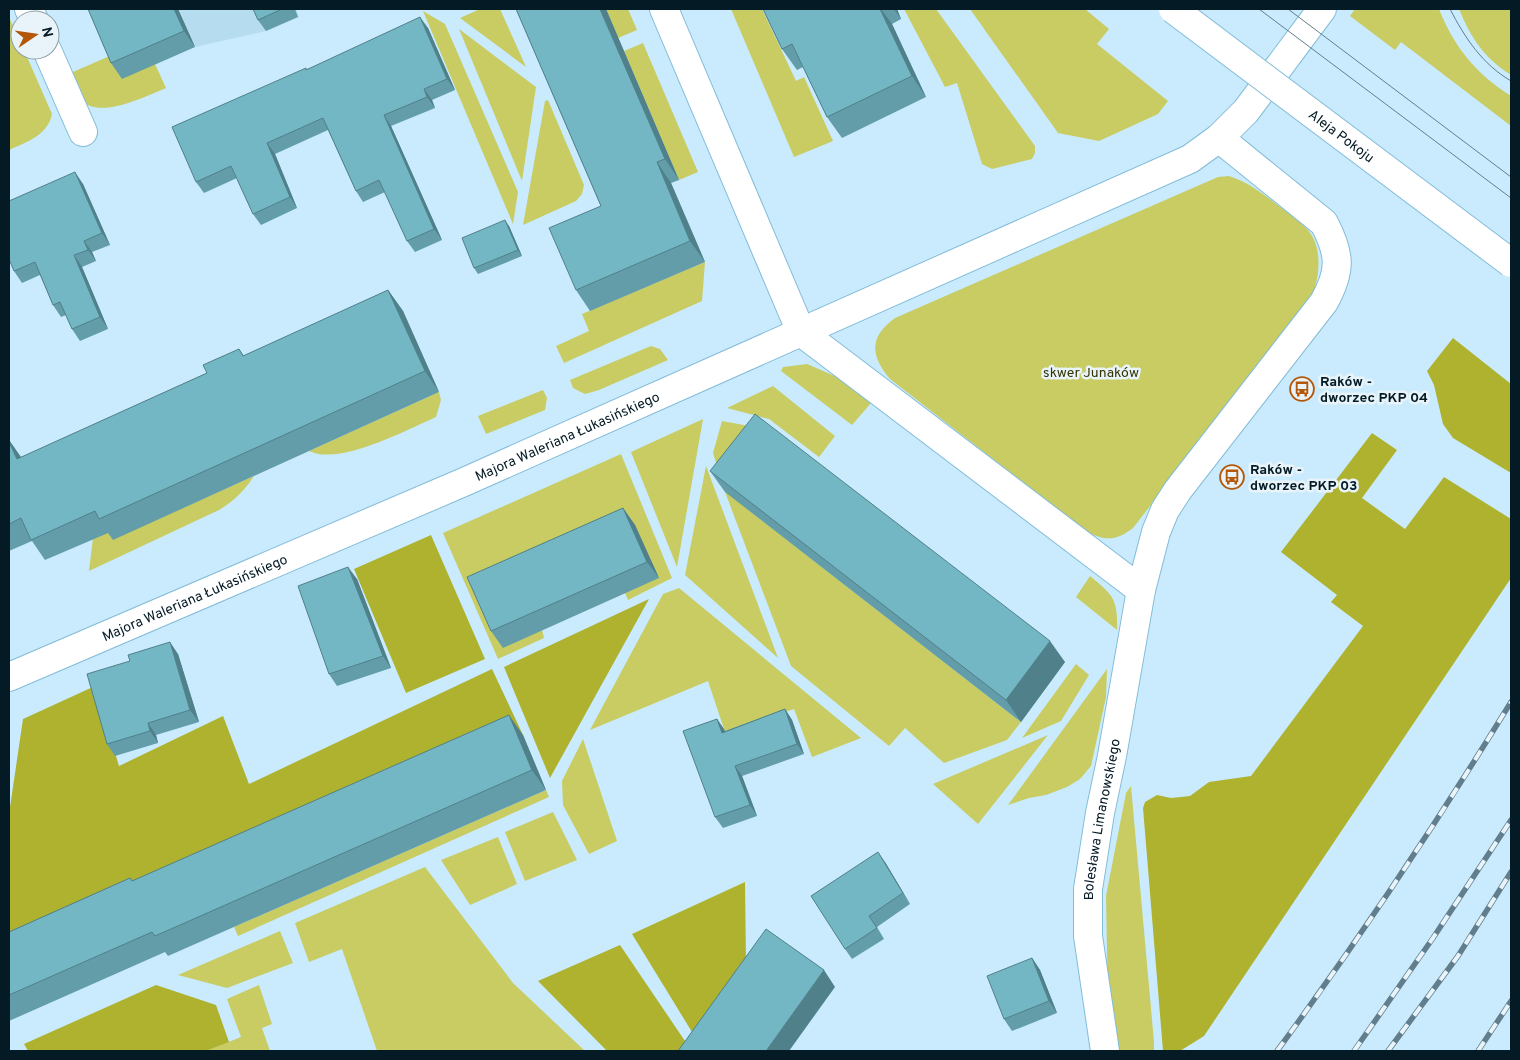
<svg xmlns="http://www.w3.org/2000/svg" width="1520" height="1060" font-family="Overpass,sans-serif">
<style>
.built{fill:#b6dcf0}
.green{fill:#c8cc63}
.forest{fill:#afb22f}
.lines{fill:none;stroke-linecap:round;stroke-linejoin:round}
.minor-casing{stroke:#83bcd8;stroke-width:30}
.minor{stroke:#fff;stroke-width:28}
.tram{stroke:#627e8c;stroke-width:1}
.rail-casing{stroke:#627e8c;stroke-width:5.5}
.rail{stroke:#e9f4fa;stroke-width:4;stroke-dasharray:11;stroke-linecap:butt}
.minor-bridge-casing{stroke:#83bcd8;stroke-width:30;stroke-linecap:butt}
.minor-bridge{stroke:#fff;stroke-width:28}
.wall{fill:#639da9}
.shaded-wall{fill:#508089}
.building{fill:#73b7c4;stroke:#508089}
.labels{text-anchor:middle;stroke-width:5;stroke-linejoin:round;paint-order:stroke}
.street-label{font-size:14px;fill:#041a25;stroke:#e9f4fa}
.park-label{font-size:14px;fill:#333400;stroke:#e9f4fa}
.poi-label{font-size:14px;font-weight:bold;fill:#041a25;stroke:#e9f4fa;text-anchor:start}
</style>
<rect width="100%" height="100%" fill="#c9ebfd"/>
<!-- built -->
<path class="built" d="M92,9h204l3,8 -33,14 -71,16 -73,32z"/>
<!-- green -->
<path class="green" d="M480,9h20l26,58 -66,-49z
M606,9h22l9,21 -19,8z
M731,9h31l34,72 8,-4 29,64 -39,16z
M904,9h32l99,137v7l-3,6 -40,10 -10,-5 -25,-81 -12,4z
M970,9h115l24,20 -12,15 71,57 -10,13 -59,27 -41,-8z
M1355,9h84c15,38 37,65 72,87v30l-110,-84 -6,8 -45,-34z
M1459,9h52v66c-27,-17 -40,-37 -52,-66z
M423,11l22,13 73,168 -5,32z
M9,17l11,25v8h4l28,64c-4,21 -25,28 -43,36z
M459,29l77,58 -14,94z
M643,43l55,129 -19,8 -55,-129z
M112,55l43,9 11,24c-20,8 -68,33 -86,11 -6,-7 -10,-16 -14,-24z
M548,100l36,85 -2,9 -6,7 -53,24 22,-124z
M1229,176c20,7 30,15 46,27 10,8 22,15 30,24 19,18 15,50 6,72l-178,229c-17,13 -27,13 -46,4l-197,-153c-20,-24 -21,-42 5,-61l323,-141z
M705,262l-3,39 -138,62 -8,-17 33,-15 -7,-17z
M651,346l9,3 8,11 -69,30 -14,4 -12,-6 -3,-8z
M807,364l30,13 34,26 -19,22 -71,-54 2,-4z
M773,386l62,50 -16,21 -50,-38 -42,-11z
M543,390l4,8 -2,12 -59,24 -8,-18z
M439,392l2,8 -5,17c-30,13 -96,49 -127,34z
M703,419l-26,148 -46,-115z
M722,421l38,7 -14,80 275,214 -14,18 -63,23 -39,-35 -16,18 -98,-80 -66,-174 -12,-39z
M621,454l51,124 -44,22 -3,-7 -83,37 2,8 -46,21 -55,-126z
M77,460l36,79 141,-63c-10,15 -20,25 -35,34l-130,61 4,-33z
M706,466l72,192 -93,-83z
M1090,576c23,19 28,23 27,54l-41,-33z
M679,588l182,150 -49,19 -18,-48 -69,23 -17,-51 -118,49 73,-136z
M1076,664l13,11 -28,46 -39,17z
M1107,669l-1,28 -15,69 -11,13 -13,8 -21,8 -17,3 -21,7z
M1048,735l-70,89 -45,-40z
M583,739l34,102 -28,13 -26,-49 -1,-24z
M1131,786l23,256v9h-39l-7,-44 -2,-111 20,-103z
M546,790l3,7 -311,139 -4,-9z
M553,812l24,48 -52,21 -20,-49z
M498,837l19,47 -47,21 -29,-45z
M425,867l88,116 72,68h-208l-35,-102 -33,13 -14,-39z
M280,931l13,32 -66,25 -49,-13z
M259,985l13,39 -10,4 8,23h-64l35,-14 -14,-38z"/>
<!-- forest -->
<path class="forest" d="M1453,338l58,46v89l-58,-35 -10,-14 -9,-39 -7,-14z
M1372,433l25,17 -35,48 43,31 39,-52 67,42v59l-307,458 -24,15h-17l-20,-243 2,-6 12,-7 14,3 19,-2 19,-14 42,-6 112,-150 -32,-24 6,-7 -56,-43z
M431,535l54,124 -79,34 -52,-124z
M649,599l-99,179 -46,-111z
M492,669l31,66 -514,223v-144l14,-95 72,-33 24,80 104,-50 26,68z
M745,882l1,84 -54,66 -60,-98z
M620,945l67,99 -4,7h-76l-69,-70z
M156,985l60,20 13,37 -23,9h-178l-4,-7z"/>
<g class="lines">
<!-- minor casing -->
<g class="minor-casing">
<g id="minor">
<path d="M29,9l5,11"/>
<path d="M664,9l137,323"/>
<path d="M47,50l36,82"/>
<path d="M801,332l340,258"/>
<path id="s1" d="M9,677l455,-195 726,-323 29,-21 27,-27 76,-102"/>
<path id="s2" d="M1105,1051l-17,-115v-47l12,-76 12,-57 29,-166 15,-58 9,-22 13,-20 146,-188c17,-31 17,-47 0,-79l-105,-85"/>
</g>
</g>
<!-- minor -->
<use href="#minor" class="minor"/>
<!-- tram -->
<path class="tram" d="M1259,9l252,189
M1288,9l223,168
M1450,9c15,29 32,55 61,72"/>
<!-- rail casing -->
<g class="rail-casing">
<path id="rail" d="M1277,1051c83,-113 161,-230 234,-349
M1354,1051l79,-113 78,-118
M1388,1051l70,-95 53,-84
M1478,1051l33,-50"/>
</g>
<!-- rail -->
<use href="#rail" class="rail"/>
<!-- minor-bridge casing -->
<g class="minor-bridge-casing">
<g id="minor-bridge">
<path id="s3" d="M1173,9l338,254"/>
</g>
</g>
<!-- minor-bridge -->
<use href="#minor-bridge" class="minor-bridge"/>
</g>
<!-- wall -->
<path class="wall" d="M88,9h90l17,38 -73,32 -11,-16z
M253,9h42l3,8 -32,14 -8,-11z
M516,9h90l73,171 -8,3 34,79 -115,49 -14,-21 25,-84z
M763,9h134l4,10 -9,5 34,73 -84,41 -15,-21 -24,-50 -6,3 -15,-21z
M428,28l27,62 -23,10 3,8 -44,18 51,114 -27,12 -8,-11 -22,-49 -22,10 -7,-11 -28,-61 -53,24 22,54 -36,17 -8,-11 -16,-36 -33,15 -8,-11 111,-113z
M83,184l27,61 -18,7 4,9 -14,6 26,62 -28,12 -8,-12 -6,-14 -5,2 -8,-12 -13,-30 -18,8 -8,-12z
M509,226l13,30 -44,18 -4,-6z
M388,290l15,21 36,81 -326,148 -5,-7 -63,27 -13,-19 -23,10v-111l12,18 186,-85 32,-24 5,7z
M710,471l355,191 -44,60 -296,-230z
M623,508l12,17 24,53 -156,70 -12,-17z
M357,579l34,89 -54,18 -8,-12z
M178,654l21,68 -43,13 2,8 -43,13 -8,-12z
M785,709l7,11 12,34 -62,22 15,40 -34,12 -8,-11 2,-98 8,12z
M523,735l23,55 -378,166 -3,-4 -156,69v-89l121,-54 2,3z
M885,862l25,42 -33,23 7,12 -32,20 -7,-10z
M1032,958l8,12 17,43 -45,18 -8,-12z"/>
<!-- shaded-wall -->
<path class="shaded-wall" d="M174,9h4l17,38 -11,-16z
M600,9h6l73,171 -14,-21z
M880,9h1l11,15 34,73 -14,-21z
M894,9h3l4,10z
M420,17l8,11 27,62 -8,-11z
M424,89l8,11 3,8 -8,-11z
M384,115l7,11 51,114 -8,-11z
M267,143l8,11 22,54 -7,-11z
M657,162l14,21 34,79 -15,-21z
M75,172l8,12 27,61 -8,-12z
M505,220l4,6 13,30 -4,-6z
M84,241l8,11 4,9 -8,-11z
M74,255l8,12 26,62 -8,-12z
M388,290l15,21 36,81 -14,-21z
M9,440l12,17 10,23 -14,-21 -8,-17z
M623,508l12,17 24,53 -12,-16z
M348,567l9,12 34,89 -8,-12z
M1050,641l15,21 -44,60 -15,-22z
M170,642l8,12 21,68 -9,-12z
M785,709l7,11 12,34 -7,-10z
M509,715l14,20 23,55 -14,-20z
M717,719l7,10 5,14 -7,-10z
M148,723l8,12 2,8 -8,-12z
M735,766l7,10 15,40 -7,-11z
M878,852l7,10 25,42 -7,-11z
M1032,958l8,12 17,43 -8,-12z
M824,970l11,17 -46,64h-23z"/>
<!-- building -->
<path class="building" d="M88,9h86l10,22 -73,32z
M253,9h29l-24,11z
M516,9h84l65,150 -8,3 33,79 -114,49 -27,-62 52,-22z
M763,9h117l32,67 -85,41 -35,-73 -10,5z
M420,17l27,62 -23,10 3,8 -43,18 50,114 -27,12 -28,-61 -23,11 -33,-73 -56,25 23,54 -37,17 -22,-48 -35,16 -24,-55 134,-59v2z
M75,172l27,61 -18,8 4,9 -14,5 26,62 -28,12 -12,-27 -7,3 -18,-43 -21,9 -5,-12v-58z
M505,220l13,30 -44,18 -12,-30z
M388,290l37,81 -326,148 -4,-8 -64,29 -10,-22 -12,6v-82l8,17 190,-86 -4,-8 36,-16 4,7z
M755,414l295,227 -44,59 -296,-229z
M623,508l24,54 -156,69 -24,-54z
M348,567l35,89 -54,18 -31,-88z
M170,642l20,68 -42,13 2,8 -43,13 -20,-70 43,-13 -2,-6z
M785,709l12,35 -62,22 15,39 -35,12 -32,-86 34,-12 5,14z
M509,715l23,55 -377,166 -3,-4 -143,63v-63l121,-54 2,3z
M878,852l25,41 -34,23 8,12 -32,21 -34,-53z
M766,929l58,41 -58,81h-88z
M1032,958l17,43 -45,18 -17,-43z"/>
<!-- icons -->
<defs>
<g id="bus-ring" transform="scale(1.25)"><circle r="9.5" fill="#e9f4fa" stroke="#b55708" stroke-width="1.5"/><path d="M-5-6H5V4H4V6H2V4H-2V6H-4V4H-5ZM-3.5-4V0h7V-4ZM-3.5 1.2v1.5H-2V1.2ZM2 1.2v1.5H3.5V1.2Z" fill="#b55708"/></g>
</defs>
<g fill-rule="evenodd">
<use href="#bus-ring" x="1302" y="389"/>
<use href="#bus-ring" x="1232" y="477"/>
</g>
<g class="labels">
<!-- street labels -->
<g class="street-label">
<text dy="5" stroke="none"><textPath href="#s3" startOffset="211">Aleja Pokoju</textPath></text>
<text dy="5" stroke="none"><textPath href="#s1" startOffset="608">Majora Waleriana Łukasińskiego</textPath></text>
<text dy="5" stroke="none"><textPath href="#s1" startOffset="202">Majora Waleriana Łukasińskiego</textPath></text>
<text dy="5" stroke="none"><textPath href="#s2" startOffset="234">Bolesława Limanowskiego</textPath></text>
</g>
<!-- park labels -->
<g class="park-label">
<text x="1091" y="377">skwer Junaków</text>
</g>
<!-- poi labels -->
<g class="poi-label">
<text x="1320" y="386">Raków -<tspan x="1320" dy="16">dworzec PKP 04</tspan></text>
<text x="1250" y="474">Raków -<tspan x="1250" dy="16">dworzec PKP 03</tspan></text>
</g>
</g>
<!-- border -->
<rect width="1520" height="1060" fill="none" stroke="#041a25" stroke-width="20"/>
<!-- north arrow -->
<g transform="translate(35 35) rotate(77)"><circle r="24" fill="#e9f4fa" stroke="#8d9da5"/>
<path d="M0-4L9 19L0 12L-9 19Z" fill="#b55708"/>
<text y="-8" font-size="14" font-weight="bold" text-anchor="middle" fill="#041a25">N</text>
</g>
</svg>
